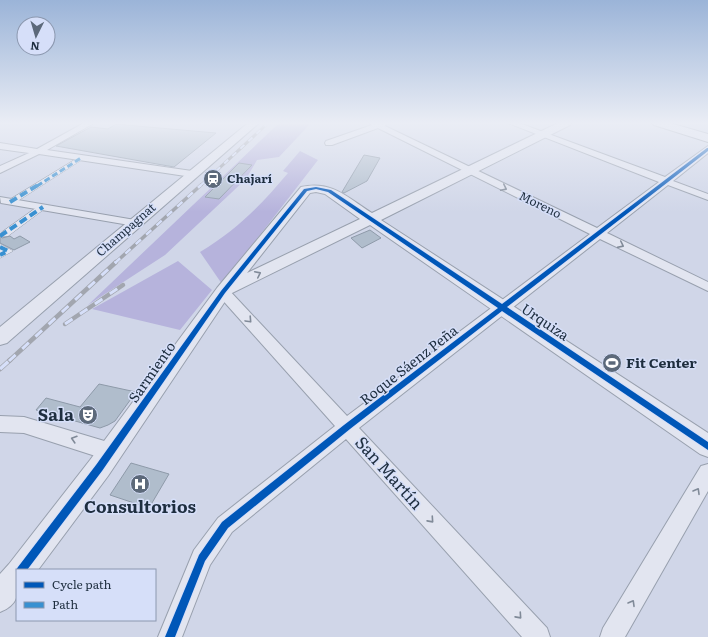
<svg xmlns="http://www.w3.org/2000/svg" width="708" height="637" font-family="Literata,serif">
<style>
.green{fill:#b6b3dc}
.building{fill:#b0bdcc;stroke:#8e9aa9}
.lines{fill:none;stroke-linecap:round;stroke-linejoin:round}
.pedestrian-casing{stroke:#98a0ae;stroke-width:1}
.minor-casing{stroke:#98a0ae;stroke-width:2}
.tertiary-casing{stroke:#98a0ae;stroke-width:2}
.secondary-casing{stroke:#88909d;stroke-width:2}
.pedestrian{fill:#e2e5f0;fill-rule:evenodd}
.minor{fill:#e2e5f0;fill-rule:evenodd}
.tertiary{fill:#e2e5f0;fill-rule:evenodd}
.secondary{fill:#e2e5f0;fill-rule:evenodd}
.rail-far3-casing{stroke:#a2a6af;stroke-width:3}
.rail-far2-casing{stroke:#a2a6af;stroke-width:3.5}
.rail-far1-casing{stroke:#a2a6af;stroke-width:4.5}
.rail-casing{stroke:#a2a6af;stroke-width:5}
.rail-far3{stroke:#d6dff9;stroke-width:2;stroke-dasharray:5.5;stroke-linecap:butt}
.rail-far2{stroke:#d6dff9;stroke-width:2.5;stroke-dasharray:7;stroke-linecap:butt}
.rail-far1{stroke:#d6dff9;stroke-width:3;stroke-dasharray:9;stroke-linecap:butt}
.rail{stroke:#d6dff9;stroke-width:3.5;stroke-dasharray:11;stroke-linecap:butt}
.quiet-far1{stroke:#3890d1;stroke-width:3;stroke-dasharray:6 3;stroke-linecap:butt}
.quiet{stroke:#3890d1;stroke-width:4;stroke-dasharray:8 4;stroke-linecap:butt}
.cycleway-casing{stroke:#d6dff9;stroke-width:2}
.cycleway{fill:#0057b8;fill-rule:evenodd}
.oneway{stroke:#808a98}
.labels{text-anchor:middle;stroke-width:3;stroke-linejoin:round;paint-order:stroke}
.far-poi-label{font-size:12px;font-weight:bold;fill:#1e2e3f;stroke:#d6dff9;text-anchor:start}
.far-street-label{font-size:12px;fill:#1e2e3f;stroke:#d6dff9}
.street-label{font-size:14px;fill:#1e2e3f;stroke:#d6dff9}
.poi-label{font-size:14px;font-weight:bold;fill:#1e2e3f;stroke:#d6dff9;text-anchor:start}
.near-poi-label{font-size:17px;font-weight:bold;fill:#1e2e3f;stroke:#d6dff9;text-anchor:end}
.near-street-label{font-size:17px;fill:#1e2e3f;stroke:#d6dff9}
</style>
<rect width="100%" height="100%" fill="#d0d6e8"/>
<!-- green -->
<path class="green" d="M279,123h32l-32,34 -22,3 -11,19 -81,76 -77,50z
M300,151l18,9 -96,124 -22,-32c37,-22 60,-46 88,-79l-5,-2z
M178,261l34,29 -32,40 -88,-21z"/>
<!-- building -->
<path class="building" d="M116,124l32,3 68,6 -42,34 -118,-21 35,-19 17,2z
M364,155l16,3 -13,23 -23,12 -2,-1z
M239,163l13,2 -33,34 -14,-2z
M370,230l11,8 -19,10 -11,-10z
M0,235l2,3 8,-2 4,3 6,-3 10,6 -16,8 -14,-7z
M99,384l37,8 -21,29 -7,4 -8,3 -64,-18 10,-12 34,9z
M131,463l38,11 -20,34 -39,-13z"/>
<g class="lines">
<!-- pedestrian casing -->
<g class="pedestrian-casing">
<path id="pedestrian" d="M81,156l2,1v2l-70,45h-6l-1,-2z
M40,205h6l1,2 -39,29h-6l-1,-2 1,-2z
M0,244l13,7 -13,7z"/>
</g>
<!-- minor casing -->
<g class="minor-casing">
<path id="minor" d="M84,123h10l-47,27 145,21 5,3 -5,3 -153,-23 -39,19v-7l29,-13 -29,-4v-6l37,6z
M369,123h17l-1,3 212,102 62,-46 -151,-59h11l146,54 43,-31v7l-35,28 35,13v6l-40,-15 -61,48 101,49v9l-108,-52 -241,189 188,200 3,9h-28l-176,-198 -114,93 -22,33 -28,72h-24l36,-87 24,-32 117,-92 -117,-131 -2,-3 2,-3 5,-2 5,2 119,127 243,-182 -212,-106 -46,17h-6l-1,-2 1,-2 46,-16z
M0,197l135,23 5,3 -5,3 -134,-23z
M0,416l24,1 87,26 6,3 3,6 -3,6 -6,3 -87,-28 -24,-1z
M708,464v27l-83,146h-25l3,-9 98,-162z"/>
</g>
<!-- tertiary casing -->
<g class="tertiary-casing">
<path id="tertiary" d="M248,123h11l-252,220 -7,2v-18z
M558,123h13l-1,2 -189,95 327,213v24l-8,-3 -330,-229 -140,69 -122,182 -70,94h-21c0,21 5,33 -17,42v-38l9,-10 81,-104 127,-172 84,-101c31,-7 47,11 71,26zM316,192l9,2 35,25 -113,54 63,-80z"/>
</g>
<!-- secondary casing -->
<g class="secondary-casing">
<path id="secondary" d="M652,123h18l38,11v8l-54,-17z"/>
</g>
<!-- pedestrian -->
<use href="#pedestrian" class="pedestrian"/>
<!-- minor -->
<use href="#minor" class="minor"/>
<!-- tertiary -->
<use href="#tertiary" class="tertiary"/>
<!-- secondary -->
<use href="#secondary" class="secondary"/>
<!-- rail-far3 casing -->
<g class="rail-far3-casing">
<path id="rail-far3" d="M200,186l68,-63"/>
</g>
<!-- rail-far2 casing -->
<g class="rail-far2-casing">
<path id="rail-far2" d="M115,263l86,-78"/>
</g>
<!-- rail-far1 casing -->
<g class="rail-far1-casing">
<path id="rail-far1" d="M65,324l58,-39
M9,361l107,-99"/>
</g>
<!-- rail casing -->
<g class="rail-casing">
<path id="rail" d="M0,369l10,-9"/>
</g>
<!-- rail-far3 -->
<use href="#rail-far3" class="rail-far3"/>
<!-- rail-far2 -->
<use href="#rail-far2" class="rail-far2"/>
<!-- rail-far1 -->
<use href="#rail-far1" class="rail-far1"/>
<!-- rail -->
<use href="#rail" class="rail"/>
<!-- quiet-far1 -->
<path class="quiet-far1" d="M37,186l44,-28"/>
<!-- quiet -->
<path class="quiet" d="M10,202l28,-17
M0,236l43,-29
M0,247l8,4 -8,4"/>
<!-- cycleway casing -->
<g class="cycleway-casing">
<path id="cycleway" d="M707,148h1v3l-201,156 201,135v8l-206,-139 -152,118 -122,99 -23,33 -30,76h-10l34,-82 23,-33 122,-97 154,-117 -170,-116 -12,-3 -9,2 -82,102 -123,178 -75,99h-10v2l-1,-2 2,-3 78,-102 125,-174 83,-102 12,-2 15,3 171,114z"/>
</g>
<!-- cycleway -->
<use href="#cycleway" class="cycleway"/>
</g>
<!-- one-way arrows -->
<defs><path id="oneway-chevron" d="M-2-3.5L2.5 0L-2 3.5" fill="none" stroke-width="1.6" stroke-linecap="round" stroke-linejoin="round"/></defs>
<g class="oneway">
<use href="#oneway-chevron" transform="translate(504 188) rotate(26)"/>
<use href="#oneway-chevron" transform="translate(621 245) rotate(26)"/>
<use href="#oneway-chevron" transform="translate(258 274) rotate(-26)"/>
<use href="#oneway-chevron" transform="translate(249 320) rotate(47)"/>
<use href="#oneway-chevron" transform="translate(74 439) rotate(-163)"/>
<use href="#oneway-chevron" transform="translate(697 491) rotate(-60)"/>
<use href="#oneway-chevron" transform="translate(431 520) rotate(48)"/>
<use href="#oneway-chevron" transform="translate(632 603) rotate(-60)"/>
<use href="#oneway-chevron" transform="translate(519 616) rotate(48)"/>
</g>
<!-- sky -->
<linearGradient id="sky" x2="0" y2="1"><stop stop-color="#9bb4d8"/><stop offset="0.58" stop-color="#eaedf5"/><stop offset="1" stop-color="#eaedf5" stop-opacity="0"/></linearGradient>
<rect width="708" height="212" fill="url(#sky)"/>
<!-- icons -->
<defs>
<g id="station-disc" transform="scale(1)"><circle r="9.5" fill="#5c697a" stroke="#d6dff9"/><path d="M-3-6H3Q5-6 5-4V2Q5 4 3 4L4.5 6H3L1.5 4h-3L-3 6H-4.5L-3 4Q-5 4-5 2V-4Q-5-6-3-6ZM-3.5-4v3h7v-3ZM-3.5 1v1.5H-2V1ZM2 1v1.5H3.5V1Z" fill="#fff"/></g>
<g id="stadium-disc" transform="scale(1)"><circle r="9.5" fill="#5c697a" stroke="#d6dff9"/><path d="M0-5a6.5 5 0 1 0 0 10a6.5 5 0 1 0 0-10ZM-3.5-1.8h7v3.6h-7Z" fill="#fff"/></g>
<g id="theatre-disc" transform="scale(1)"><circle r="9.5" fill="#5c697a" stroke="#d6dff9"/><path d="M-5-5.5Q0-4 5-5.5V0Q5 5 0 6Q-5 5-5 0ZM-3.3-2.5H-1v1.5H-3.3ZM1-2.5H3.3v1.5H1ZM-2.8 1Q0 5.5 2.8 1Z" fill="#fff"/></g>
<g id="hospital-disc" transform="scale(1)"><circle r="9.5" fill="#5c697a" stroke="#d6dff9"/><path d="M-5-5h3v3.5h4V-5h3V5h-3V1.5h-4V5h-3Z" fill="#fff"/></g>
</defs>
<g fill-rule="evenodd">
<use href="#station-disc" x="213" y="179"/>
<use href="#stadium-disc" x="612" y="363"/>
<use href="#theatre-disc" x="88" y="415"/>
<use href="#hospital-disc" x="140" y="484"/>
</g>
<g class="labels">
<!-- far-poi labels -->
<g class="far-poi-label">
<text x="227" y="183">Chajarí</text>
</g>
<!-- far-street labels -->
<g class="far-street-label">
<text transform="translate(540 205) rotate(26)" y="4">Moreno</text>
<text transform="translate(126 230) rotate(-41)" y="4">Champagnat</text>
</g>
<!-- street labels -->
<g class="street-label">
<text transform="translate(545 322) rotate(34)" y="5">Urquiza</text>
<text transform="translate(409 365) rotate(-38)" y="5">Roque Sáenz Peña</text>
<text transform="translate(152 372) rotate(-55)" y="5">Sarmiento</text>
</g>
<!-- poi labels -->
<g class="poi-label">
<text x="626" y="368">Fit Center</text>
</g>
<!-- near-poi labels -->
<g class="near-poi-label">
<text x="74" y="421">Sala</text>
<text x="140" y="513" text-anchor="middle">Consultorios</text>
</g>
<!-- near-street labels -->
<g class="near-street-label">
<text transform="translate(389 473) rotate(48)" y="6">San Martín</text>
</g>
</g>
<!-- legend -->
<rect x="16" y="569" width="140" height="52" fill="#d6dff9" stroke="#8c98af"/>
<rect x="24" y="582" width="20" height="6" fill="#0057b8" stroke="#8c98af"/>
<text x="52" y="589" font-size="12" fill="#1e2e3f">Cycle path</text>
<rect x="24" y="602" width="20" height="6" fill="#3890d1" stroke="#8c98af"/>
<text x="52" y="609" font-size="12" fill="#1e2e3f">Path</text>
<!-- north arrow -->
<g transform="translate(36 36) rotate(185)"><circle r="19" fill="#d6dff9" stroke="#8c98af"/>
<path d="M0-3L7 15L0 10L-7 15Z" fill="#5c697a"/>
<text y="-6" font-size="11" font-weight="bold" text-anchor="middle" fill="#1e2e3f">N</text>
</g>
</svg>
